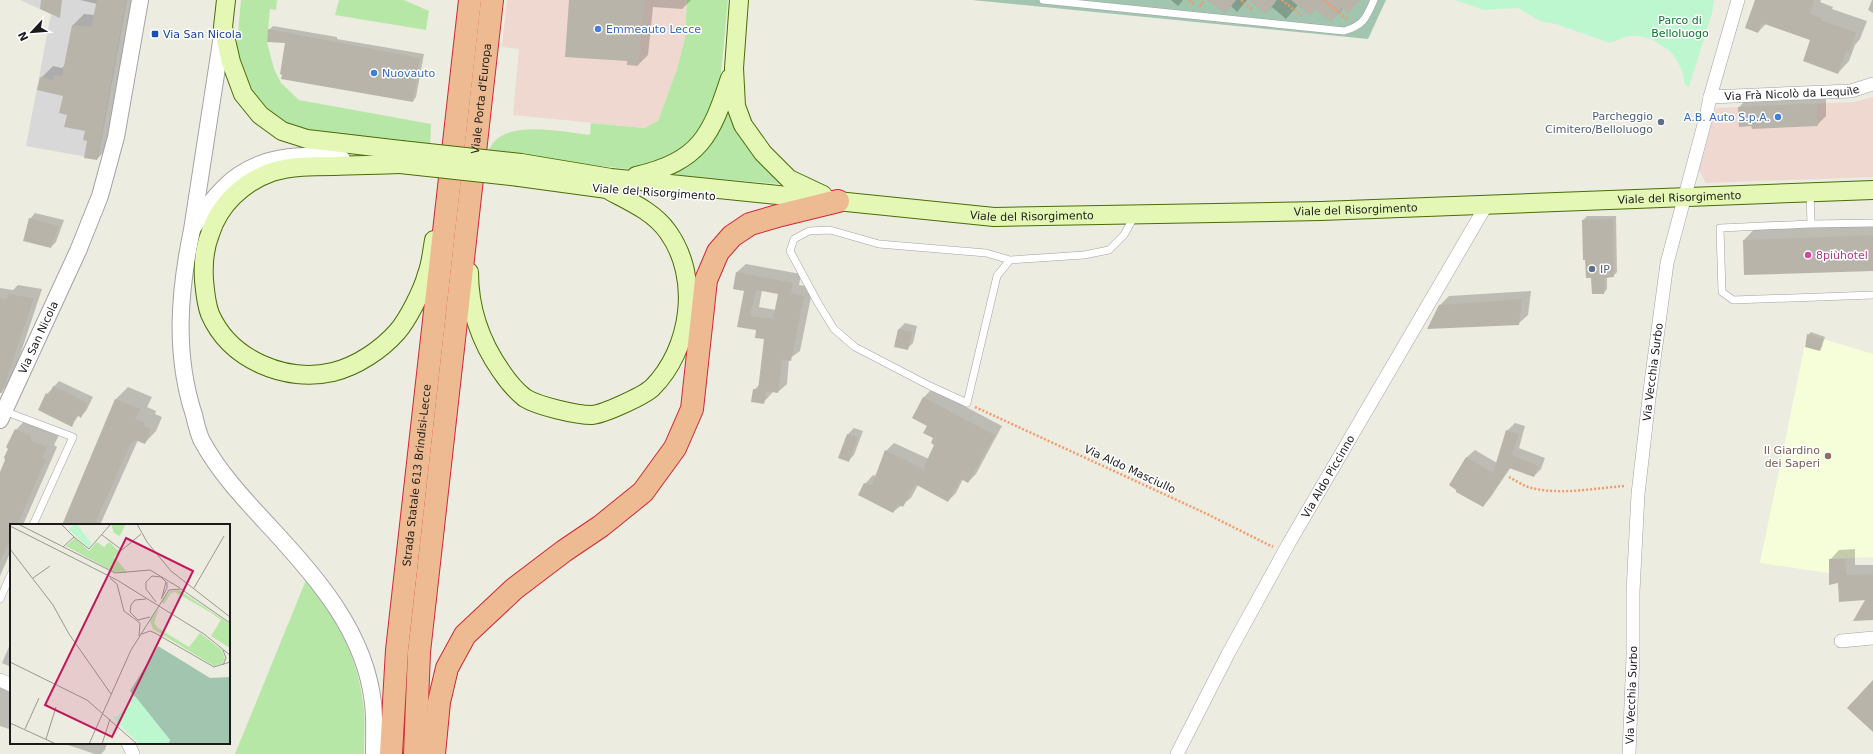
<svg xmlns="http://www.w3.org/2000/svg" width="1873" height="754" font-family="'DejaVu Sans',sans-serif">
<style>
.residential{fill:#d9d8d8}
.commercial{fill:#eed8d0}
.education{fill:#f5fed8}
.grass{fill:#b7e7a7}
.cemetery{fill:#a2c5b0}
.park{fill:#bdf7d0}
.shadow{fill:#0003;fill-rule:evenodd}
.building{fill:#b9b4aa;fill-rule:evenodd}
.lines{fill:none;stroke-linecap:round;stroke-linejoin:round}
.service-casing{stroke:#a2a2a2;stroke-width:8}
.minor-casing{stroke:#a2a2a2;stroke-width:14}
.tertiary-casing{stroke:#a2a2a2;stroke-width:18}
.secondary-casing{stroke:#496d07;stroke-width:20}
.trunk-casing{stroke:#d12738;stroke-width:24}
.path{stroke:#f69968;stroke-width:2.5;stroke-dasharray:2 2;stroke-linecap:butt}
.service{stroke:#fff;stroke-width:7}
.minor{stroke:#fff;stroke-width:13}
.tertiary{stroke:#fff;stroke-width:16}
.secondary{stroke:#e4f7b4;stroke-width:18}
.trunk{stroke:#eeba91;stroke-width:22}
.secondary-bridge-casing{stroke:#496d07;stroke-width:20;stroke-linecap:butt}
.secondary-bridge{stroke:#e4f7b4;stroke-width:18}
.shop-dot{fill:#3f7fe0;stroke:#fff;stroke-width:1.5}
.transit-dot{fill:#1a4fb4;stroke:#fff;stroke-width:1.5}
.service-dot{fill:#5c6f8a;stroke:#fff;stroke-width:1.5}
.hotel-dot{fill:#d1479c;stroke:#fff;stroke-width:1.5}
.education-dot{fill:#8d6e63;stroke:#fff;stroke-width:1.5}
.labels{text-anchor:middle;stroke-width:3;stroke-linejoin:round;paint-order:stroke}
.park-label{font-size:11px;fill:#0d752f;stroke:#fff}
.shop-label{font-size:11px;fill:#366cbe;stroke:#fff;text-anchor:start}
.transit-label{font-size:11px;fill:#164399;stroke:#fff;text-anchor:start}
.street-label{font-size:11px;fill:#1b1b1b;stroke:#fff}
.service-label{font-size:11px;fill:#4e5e75;stroke:#fff;text-anchor:end}
.hotel-label{font-size:11px;fill:#b23c85;stroke:#fff;text-anchor:start}
.education-label{font-size:11px;fill:#785e54;stroke:#fff;text-anchor:end}
.inset-road{fill:none;stroke:#999892;stroke-width:1}
.view{fill:#c2185b;fill-opacity:0.15;stroke:#c2185b;stroke-width:2}
.inset-edge{fill:none;stroke:#1b1b1b;stroke-width:2}
</style>
<rect width="100%" height="100%" fill="#edece1"/>
<!-- residential -->
<path class="residential" d="M20,0h107l-29,159 -72,-13 25,-132z"/>
<!-- commercial -->
<path class="commercial" d="M507,0h180l-2,38 -8,31 -19,52 -14,7 -131,-13 6,-66 -17,-2z
M1873,97v80l-167,6 -7,-13 17,-62 138,-6z"/>
<!-- education -->
<path class="education" d="M1807,334l66,20v203l-44,2v14l-69,-10z"/>
<!-- grass -->
<path class="grass" d="M241,0h36l-1,10 -6,-1 -3,33 7,27 7,14 18,17 132,24 -1,25 -89,-10 -55,-14 -26,-21 -17,-27 -6,-33z
M339,0h65l25,11 -3,19 -91,-15z
M687,0h41l-8,83 -6,26 -27,38 -35,19 -24,3 -141,-15c2,-3 3,-8 6,-11 18,-23 71,-11 97,-8l1,-12 53,5 14,-7 19,-52 8,-31z
M728,107c14,29 25,55 52,74v3l-105,-9 -1,-4 27,-17 13,-16z
M306,580c32,42 53,77 58,131 1,14 0,29 0,43h-129z"/>
<!-- cemetery -->
<path class="cemetery" d="M972,0h414l-18,39z"/>
<!-- park -->
<path class="park" d="M1455,0h259l-2,13 -23,74 -4,-2 -2,-11 -5,-12 -8,-11 -19,-12 -12,-3h-11l-18,7 -54,-19 -16,-3 -22,-13 -34,2z"/>
<!-- shadow -->
<path class="shadow" d="M80,0h54l-26,148 -11,11 -11,-29 -18,-16 -4,-19 -23,-17 12,-12 9,2 3,-3 8,-40 11,-11 11,1 2,-11z
M570,0h121l-9,9 -29,-2 -5,48 -10,10 -10,-5z
M1171,0h12l-5,6z
M1210,0h37l-10,12 -6,-6z
M1250,0h109l-16,8 -12,13 -15,-12 -18,-4 -12,14 -14,-12 -6,5z
M1756,0h65l-1,2 13,5 -1,2 35,12 -7,18 -5,6 -6,16 -11,12 -26,-33 -46,-16 -8,8z
M1872,0h1v13l-5,-3z
M273,26l64,11v2l87,15 -8,43 -3,4 -130,-27 4,-32 -18,-12z
M1826,95v21l-9,9 -78,-18 9,-9z
M35,213l29,7 -8,22 -5,5 -21,-28z
M1587,216h29l1,56 -4,4h-6v13l-3,4 -12,-16 -9,-57z
M1873,219v51l-129,-30 17,-18z
M746,264l55,10 -2,11 14,2 -13,64 -11,8 -2,25 -9,8h-5l-10,11 -9,-13 6,-6 5,-46 -7,-9 -20,-3 7,-36 -8,-18zM762,290l17,3 -3,17 -17,-3z
M18,285l24,4 -31,93 -9,9 -2,-1v-102l13,2z
M1531,291l-3,24 -10,9 -78,-19 9,-9z
M905,323l12,3 -4,17 -6,6 -8,-20z
M1811,332l14,5 -3,10 -2,3 -12,-15z
M59,381l34,16 -7,14 -5,5 -2,-1 -8,11 -24,-32z
M128,387l24,10 -5,10 9,4 -1,3 7,3 -6,14 -11,12 -7,-3 -38,85h-37l53,-126z
M932,389l70,37 -26,48 -8,8 -5,-3 -7,14 -8,8 -30,-16 -7,13 -18,14 -28,-28 8,-9 3,1 10,-25 8,-8 35,16 6,-15v-6l-6,-12 -16,-9 11,-20z
M28,417l31,18 -5,10 3,2 -34,78h-12v26l-11,25v-99l16,-47z
M1515,423l10,3 -6,22 26,10 -4,11 -7,7 -23,-9 -21,31 -7,8 -33,-21 17,-28 8,-7 22,13 10,-32z
M854,428l9,3 -9,24 -6,6v-27z
M1855,549v16h18v54l-7,-20 -27,-17 -9,-22 9,-10z
M11,642v25l-9,-4z
M0,678l11,5v44l-2,2 -9,-3z
M62,743h45l-2,7 -4,4h-6z"/>
<!-- building -->
<path class="building" d="M41,0h21l-2,18 -20,-9z
M97,0h29l-29,160 -13,-2 3,-17 -4,-1 2,-9 -21,-4 3,-12 -8,-2 4,-17 -26,-6 3,-13 13,3 1,-5 8,1 10,-51 19,2z
M569,0h76l-7,66 -11,-1v-4l-62,-4z
M1208,0h28l-11,14z
M1248,0h29l-11,14z
M1291,0h69l-12,14 -6,-6 -11,14 -15,-12 -6,6z
M1755,0h59l-4,14 12,4 -1,2 35,13 -7,19 -3,-1 -8,23 -35,-13 7,-21 -48,-17 -4,10 -13,-5z
M268,29l152,29 -7,44 -132,-23 1,-4 -2,-1 5,-31 -18,-1z
M1817,104l1,22 -66,3 -1,-3 -12,1 -1,-20z
M29,218l30,8 -8,22 -28,-7z
M1613,219l1,58 -10,1v16h-12l-1,-16h-5l-1,-18h-2l-1,-40z
M1873,235v36l-129,4 -1,-35z
M736,272l57,11 -2,10 13,3 -13,65 -9,-2 -4,34 -20,-3 6,-51 -9,-1 1,-8 -19,-3 7,-36 -11,-2zM756,290l22,4 -5,25 -23,-3z
M8,294l26,4 -32,95h-2v-95l7,1z
M1522,299l-3,26 -92,4 12,-24z
M898,329l14,3 -4,18 -14,-3z
M1807,334l16,5 -3,12 -15,-4z
M53,386l35,17 -7,15 -4,-3 -5,12 -34,-17 8,-17 3,2z
M753,389l13,2 -2,13 -13,-2z
M923,397l72,38 -27,48 -7,-4 -13,23 -33,-18 -12,23 -5,-3 -5,9 -35,-18 6,-12 8,2 13,-35 38,19 11,-24 -3,-2 2,-5 -10,-5 4,-7 -15,-8z
M115,399l26,10 -6,10 10,4 -1,3 7,3 -6,15 -10,-4 -1,3h-3l-37,82h-32z
M15,429l15,7 2,5 15,6 -5,11 4,1 -29,66h-6v13l-11,24v-90l5,-12 -1,-3 4,-8 -2,-2z
M1506,430l13,4 -7,21 26,11 -4,11 -25,-9 -26,39 -27,-15v-2l-7,-5 17,-28 27,16z
M847,434l11,3 -9,25 -11,-4z
M1829,559h16l1,16 27,-1v46l-20,1 12,-21 -26,2 -1,-19 -9,2z
M1873,680v52l-26,-24z"/>
<g class="lines">
<!-- service casing -->
<g class="service-casing">
<path id="service" d="M1043,0l301,31c20,-6 22,-13 30,-31
M1810,192l1,32
M1873,223l-62,1 -91,4 2,64 11,8 140,-5
M1010,260l-24,-7 -107,-9 -49,-14 -21,1 -15,8 -4,12 28,52 16,26 21,18 75,39 37,17 30,-127 13,-16 74,-5 25,-5 15,-15 11,-20
M4,411l69,26 -40,88
M0,599l11,-25"/>
</g>
<!-- minor casing -->
<g class="minor-casing">
<g id="minor">
<path id="s1" d="M1710,97l141,-6 22,-7"/>
<path d="M1841,641l32,-3"/>
<path d="M0,680l11,5"/>
<path d="M128,743l5,11"/>
<path id="s2" d="M1177,754l51,-100 61,-111 198,-339"/>
<path id="s3" d="M1629,754l4,-98v-64l5,-98 12,-104 17,-127 39,-146 4,-20 28,-97"/>
</g>
</g>
<!-- tertiary casing -->
<g class="tertiary-casing">
<g id="tertiary">
<path d="M223,29l-31,201c-13,62 -18,124 2,185 2,8 4,18 8,26 18,33 44,60 69,87 46,50 94,104 102,175 2,16 1,34 1,51"/>
<path d="M195,225c27,-43 54,-67 107,-69 13,-1 27,2 40,3"/>
<path id="s4" d="M0,420l78,-169 22,-55 16,-59 24,-137"/>
</g>
</g>
<!-- secondary casing -->
<g class="secondary-casing">
<g id="secondary">
<path d="M226,0l-3,27 8,35 12,32 17,21 22,16 25,8 94,11"/>
<path d="M739,0l-5,68 2,38 7,19 20,28 26,26 34,16"/>
<path id="s5" d="M521,163l90,15 383,39 327,-6 552,-21"/>
<path d="M400,164c-22,1 -44,1 -66,2 -21,0 -43,0 -62,6 -29,10 -53,33 -62,62 -6,15 -7,30 -6,46 1,11 2,24 6,34 20,46 76,69 123,58 24,-6 48,-22 64,-40 10,-11 26,-42 30,-58 4,-10 5,-23 7,-34"/>
<path d="M636,176c64,-15 75,-40 94,-98"/>
<path d="M519,177l103,14"/>
<path d="M469,272c0,37 11,69 32,99 6,9 15,20 24,27 13,8 51,17 67,17 12,-1 51,-19 60,-27 39,-39 49,-110 16,-156 -14,-20 -37,-30 -58,-41"/>
</g>
</g>
<!-- trunk casing -->
<g class="trunk-casing">
<g id="trunk">
<path id="s6" d="M391,754l6,-104 73,-650"/>
<path id="s7" d="M415,754l4,-102 73,-652"/>
<path d="M434,754l5,-52 8,-34 18,-33 49,-46 50,-38 37,-25 42,-34 32,-44 17,-39 14,-129 12,-28 14,-16 18,-12 31,-9 57,-14"/>
</g>
</g>
<!-- path -->
<path class="path" d="M1189,0l6,5
M1241,0l12,10
M1282,0l20,16
M1324,0l23,19
M1200,6l5,-6
M975,407l232,107 66,33
M1509,477c6,3 13,8 19,10 31,9 66,1 97,-1"/>
<!-- service -->
<use href="#service" class="service"/>
<!-- minor -->
<use href="#minor" class="minor"/>
<!-- tertiary -->
<use href="#tertiary" class="tertiary"/>
<!-- secondary -->
<use href="#secondary" class="secondary"/>
<!-- trunk -->
<use href="#trunk" class="trunk"/>
<!-- secondary-bridge casing -->
<g class="secondary-bridge-casing">
<path id="secondary-bridge" d="M401,150l120,13
M400,164l119,13"/>
</g>
<!-- secondary-bridge -->
<use href="#secondary-bridge" class="secondary-bridge"/>
</g>
<!-- markers -->
<g class="shop-dot">
<circle cx="598" cy="29" r="4"/>
<circle cx="374" cy="73" r="4"/>
<circle cx="1778" cy="117" r="4"/>
</g>
<rect class="transit-dot" x="151" y="30" width="8" height="8" rx="2"/>
<g class="service-dot">
<circle cx="1661" cy="122" r="4"/>
<circle cx="1592" cy="269" r="4"/>
</g>
<circle class="hotel-dot" cx="1808" cy="255" r="4"/>
<circle class="education-dot" cx="1828" cy="456" r="4"/>
<g class="labels">
<!-- park labels -->
<g class="park-label">
<text x="1680" y="24">Parco di<tspan x="1680" dy="13">Belloluogo</tspan></text>
</g>
<!-- shop labels -->
<g class="shop-label">
<text x="606" y="33">Emmeauto Lecce</text>
<text x="382" y="77">Nuovauto</text>
<text x="1770" y="121" text-anchor="end">A.B. Auto S.p.A.</text>
</g>
<!-- transit labels -->
<g class="transit-label">
<text x="163" y="38">Via San Nicola</text>
</g>
<!-- street labels -->
<g class="street-label">
<text dy="4" stroke="none"><textPath href="#s1" startOffset="82">Via Frà Nicolò da Lequile</textPath></text>
<text dy="4" stroke="none"><textPath href="#s7" startOffset="659">Viale Porta d'Europa</textPath></text>
<text transform="translate(654 192) rotate(4)" y="4">Viale del Risorgimento</text>
<text dy="4" stroke="none"><textPath href="#s5" startOffset="1162">Viale del Risorgimento</textPath></text>
<text dy="4" stroke="none"><textPath href="#s5" startOffset="838">Viale del Risorgimento</textPath></text>
<text dy="4" stroke="none"><textPath href="#s5" startOffset="514">Viale del Risorgimento</textPath></text>
<text dy="4" stroke="none"><textPath href="#s4" startOffset="91">Via San Nicola</textPath></text>
<text dy="4" stroke="none"><textPath href="#s3" startOffset="383">Via Vecchia Surbo</textPath></text>
<text transform="translate(1130 469) rotate(25)" y="4">Via Aldo Masciullo</text>
<text dy="4" stroke="none"><textPath href="#s6" startOffset="280">Strada Statale 613 Brindisi-Lecce</textPath></text>
<text dy="4" stroke="none"><textPath href="#s2" startOffset="316">Via Aldo Piccinno</textPath></text>
<text dy="4" stroke="none"><textPath href="#s3" startOffset="59">Via Vecchia Surbo</textPath></text>
</g>
<!-- service labels -->
<g class="service-label">
<text x="1653" y="120">Parcheggio<tspan x="1653" dy="13">Cimitero/Belloluogo</tspan></text>
<text x="1600" y="273" text-anchor="start">IP</text>
</g>
<!-- hotel labels -->
<g class="hotel-label">
<text x="1816" y="259">8piùhotel</text>
</g>
<!-- education labels -->
<g class="education-label">
<text x="1820" y="454">Il Giardino<tspan x="1820" dy="13">dei Saperi</tspan></text>
</g>
</g>
<!-- overview -->
<g transform="translate(10 524)">
<rect width="220" height="220" fill="#edece1"/>
<path d="M101,0l14,1 -5,11 -6,-3zM65,14l14,13 8,-9 7,5 5,-5 11,10 -6,5 14,16 -14,-1 -48,-26zM169,66l51,34v24l-19,-12 10,-16 -11,-8 -35,-20 -4,1 -7,11 -3,-2 9,-11zM149,84l-5,15 4,5 31,19 11,-14 22,17 3,9 -3,5 -8,2 -61,-37 -3,-8z" fill="#b7e7a7"/>
<path d="M148,122l52,32 20,-1v67h-62l2,-4 -40,-49z" fill="#a2c5b0"/>
<path d="M63,0h4l15,20 -3,4 -20,-18zM125,172l35,44 -2,4h-29l-27,-27 6,-1z" fill="#bdf7d0"/>
<path class="inset-road" d="M8,0l97,49 35,-3 30,18M51,0l13,13M127,0l10,18 24,29 59,46M0,2l107,54 87,54 26,21M92,11l20,15 19,-16M53,23l11,-10 15,12 21,-24M0,25l43,56 16,29 42,60M23,54l17,-12M100,54l7,6 7,27 16,12 -1,13M184,64l30,-52M136,75l-11,1 -4,5 -1,7 8,8 12,-3M151,75l6,-11v-6M146,78l-10,-13v-7l6,-6 9,1 5,5 -4,15M132,110l8,-3 5,2 59,34 16,-5M0,138l77,38 50,44M213,141l3,-7 -3,-8M0,199l46,21M15,205l14,-31M36,215l10,-32M79,220l42,-94 38,-60 12,-1 49,34M92,220l8,-25"/>
<path class="view" d="M116,14l67,33 -81,166 -67,-32z"/>
<rect width="220" height="220" class="inset-edge"/>
</g>
<!-- north arrow -->
<g transform="translate(32 32) rotate(244)" stroke="#ffffff" stroke-width="3" paint-order="stroke">
<path d="M0-3L7 15L0 10L-7 15Z" fill="#1b1b1b"/>
<text y="-6" font-size="11" font-weight="bold" text-anchor="middle" fill="#1b1b1b">N</text>
</g>
</svg>
